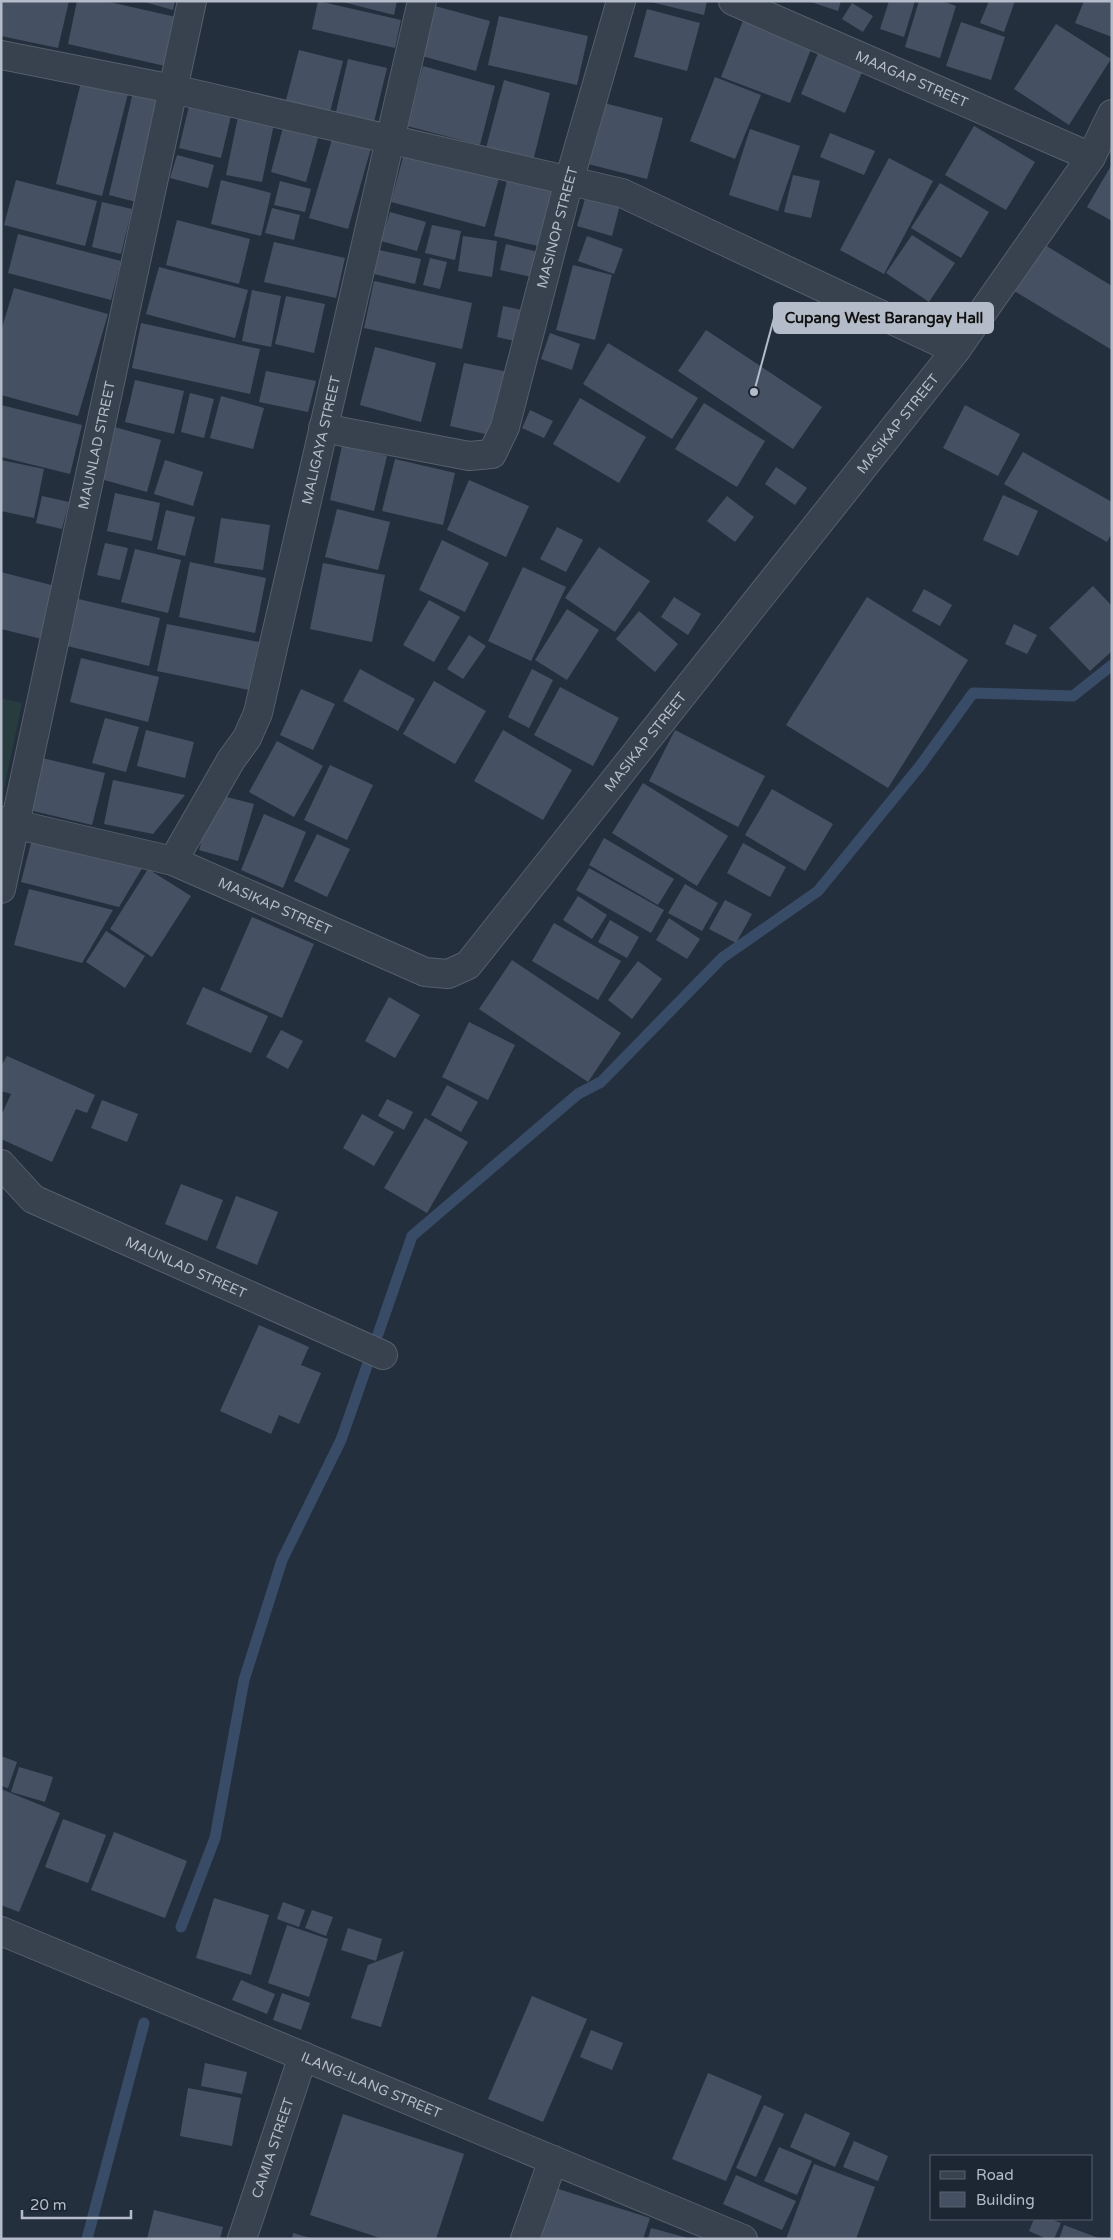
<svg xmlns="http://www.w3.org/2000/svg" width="1113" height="2240" font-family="'Varela Round',sans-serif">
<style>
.green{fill:#263c3f}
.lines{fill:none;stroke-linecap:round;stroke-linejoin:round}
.stream{stroke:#394c67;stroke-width:11}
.building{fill:#455162}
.minor-casing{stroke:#565f6c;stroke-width:30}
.minor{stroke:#38414e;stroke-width:28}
.labels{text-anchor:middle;stroke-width:4;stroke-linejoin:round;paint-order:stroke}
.street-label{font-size:14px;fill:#b4bcc9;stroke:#1d2633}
.leader{fill:none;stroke:#b4bcc9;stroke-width:2}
.callout-dot{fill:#b4bcc9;stroke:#1d2633;stroke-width:2}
.callout{fill:#b4bcc9;stroke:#b4bcc9;stroke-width:2}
.callout-label{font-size:15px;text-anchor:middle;font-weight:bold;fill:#111}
</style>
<rect width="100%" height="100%" fill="#242f3e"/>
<!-- green -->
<path class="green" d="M1,698l21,5 -20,95h-1z"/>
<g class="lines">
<!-- stream -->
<path class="stream" d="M378,1334l34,-98 166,-142 23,-12 121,-124 96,-67 102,-125 53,-73 100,3 39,-31
M181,1927l34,-89 29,-158 38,-120 59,-120 27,-77
M87,2239l57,-216"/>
</g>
<!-- building -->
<path class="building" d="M1,1h68l-11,47 -57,-12z
M77,1h28l71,16 -11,49 -97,-22z
M141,1h34l-2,9z
M318,1l83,19 -6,28 -83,-19z
M339,1h58l-3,14z
M647,1h60l-3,14z
M808,1h33l-3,10z
M889,1h26l-11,36 -24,-8z
M919,1h23l14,5 -16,52 -35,-11z
M989,1h26l-11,31 -24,-9z
M1084,1h28v36l-37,-14z
M852,3l21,13 -10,16 -21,-13z
M435,6l55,15 -14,50 -54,-15z
M647,9l53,14 -13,48 -53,-14z
M746,13l69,26 -25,64 -69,-26z
M499,16l89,20 -11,49 -89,-20z
M961,22l44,15 -14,43 -45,-14z
M1056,24l55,35 -42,66 -55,-36z
M299,50l44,11 -13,51 -44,-12z
M819,51l44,19 -18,43 -44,-19z
M348,59l39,9 -14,58 -38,-10z
M423,66l72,20 -15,59 -73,-19z
M83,74l47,12 -28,110 -46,-12z
M715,77l46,18 -26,64 -45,-18z
M504,80l46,13 -17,68 -47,-13z
M133,92l27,7 -24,103 -27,-7z
M604,103l59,15 -16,61 -59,-15z
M189,106l42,10 -10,42 -42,-10z
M239,112l36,7 -13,63 -36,-7z
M285,120l35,11 -14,51 -35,-10z
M974,126l61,36 -29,48 -61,-35z
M750,129l50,17 -22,65 -49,-16z
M830,133l45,18 -11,24 -44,-18z
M333,136l38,12 -23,81 -39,-11z
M406,146l95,25 -16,56 -94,-25z
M177,155l37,10 -6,23 -38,-10z
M889,158l44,23 -49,93 -44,-24z
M1112,164v57l-25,-14z
M793,175l27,6 -9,37 -27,-6z
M508,176l48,10 -13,61 -49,-11z
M16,180l81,21 -12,45 -81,-21z
M221,180l50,13 -10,43 -50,-12z
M280,181l31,8 -6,23 -31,-7z
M940,183l49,29 -28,46 -50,-30z
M587,192l34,9 -9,35 -35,-10z
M102,202l30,7 -11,45 -29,-7z
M272,208l28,7 -6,25 -29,-7z
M390,212l36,10 -9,29 -36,-10z
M177,220l73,19 -11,45 -73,-19z
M432,225l29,6 -6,29 -30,-7z
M18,234l103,27 -10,39 -103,-27z
M912,235l43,28 -26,39 -43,-29z
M463,236l34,5 -5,36 -34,-6z
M587,236l36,13 -9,25 -36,-13z
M274,242l71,16 -9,40 -72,-16z
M1040,242l72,44v64l-101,-61z
M506,244l36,9 -6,25 -36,-8z
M379,250l42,9 -6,25 -41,-10z
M430,258l17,4 -7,27 -17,-4z
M573,265l39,10 -17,65 -39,-10z
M159,267l89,23 -13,48 -89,-24z
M374,281l98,22 -10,46 -98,-21z
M14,288l94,26 -30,102 -77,-21v-64z
M252,290l29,6 -10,51 -29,-6z
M286,296l39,8 -11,49 -39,-9z
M503,306l28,6 -7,31 -27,-6z
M141,323l119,26 -10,45 -118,-26z
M706,330l116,77 -29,42 -115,-78z
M550,333l30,11 -8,26 -31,-11z
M608,343l90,55 -26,41 -89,-55z
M375,347l61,16 -15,59 -61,-17z
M464,363l44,9 -14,64 -44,-10z
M266,371l50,10 -8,31 -49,-10z
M135,380l49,11 -10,43 -49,-12z
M190,393l24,6 -10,39 -23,-6z
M221,396l43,12 -11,41 -43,-11z
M580,398l66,39 -27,46 -66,-39z
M704,403l61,38 -28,46 -62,-38z
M1,405l81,20 -12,49 -69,-17z
M965,405l55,29 -22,42 -55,-28z
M530,410l23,11 -9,17 -22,-10z
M111,426l50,14 -14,52 -50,-14z
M342,446l45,10 -13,55 -44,-11z
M1023,452l89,50v31l-5,9 -103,-58z
M395,459l60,14 -12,52 -61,-14z
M1,460l43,9 -10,49 -33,-7z
M165,460l38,12 -10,34 -39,-12z
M776,467l31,21 -12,17 -30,-21z
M469,480l60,26 -23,51 -59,-27z
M115,493l45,10 -8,38 -45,-10z
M1003,495l35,16 -20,45 -35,-16z
M42,496l27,6 -7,27 -26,-6z
M727,496l27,21 -19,25 -28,-21z
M337,509l53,13 -12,48 -53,-13z
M166,510l29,7 -10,39 -28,-7z
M221,518l49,7 -7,45 -49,-7z
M557,527l26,13 -17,32 -26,-13z
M442,540l47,23 -24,49 -46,-22z
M105,543l23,5 -8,32 -23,-5z
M599,547l51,34 -35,51 -50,-34z
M135,549l46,11 -13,53 -47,-11z
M190,562l76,16 -11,55 -76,-16z
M323,563l62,12 -13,67 -62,-13z
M523,567l43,20 -35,74 -43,-20z
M1,572l54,14 -13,53 -41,-10z
M1093,586l19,20v45l-22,20 -41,-43z
M924,589l28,16 -12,21 -28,-15z
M674,597l27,17 -13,21 -27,-18z
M867,597l101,63 -80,128 -102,-63z
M74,598l86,20 -11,48 -86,-21z
M429,600l31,17 -26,45 -31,-17z
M567,609l32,21 -32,50 -32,-20z
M639,611l39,33 -23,28 -39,-33z
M167,624l92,18 -10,48 -92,-19z
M1014,624l23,11 -10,19 -22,-10z
M469,635l17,11 -23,33 -16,-10z
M81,658l78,19 -11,45 -78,-20z
M360,669l55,30 -17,32 -55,-30z
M532,669l21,11 -24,48 -21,-11z
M434,681l52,30 -31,53 -52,-30z
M560,687l59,31 -26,48 -59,-31z
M301,689l34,15 -22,46 -33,-15z
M105,718l34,9 -13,45 -34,-9z
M146,730l48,12 -9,36 -48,-12z
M503,730l69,40 -29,50 -69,-39z
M675,730l90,46 -27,51 -89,-46z
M277,741l46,25 -29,51 -45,-25z
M38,757l67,16 -13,52 -67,-16z
M330,765l43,20 -26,55 -43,-20z
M113,780l72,15 -32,39 -49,-10z
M643,783l85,53 -31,50 -85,-53z
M772,789l61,35 -28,47 -60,-36z
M215,794l39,10 -16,57 -39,-11z
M264,814l42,18 -23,56 -42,-18z
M317,834l33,15 -23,48 -33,-16z
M604,838l70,41 -16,26 -69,-40z
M32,839l112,26 -25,42 -98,-25z
M743,843l43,24 -16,30 -43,-24z
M589,868l75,42 -13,23 -75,-43z
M148,869l43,27 -39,61 -42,-28z
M685,884l33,19 -16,28 -34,-18z
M29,889l84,21 -31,53 -68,-18z
M578,896l29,19 -15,24 -29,-19z
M725,900l27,14 -16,29 -27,-14z
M252,917l62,27 -32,74 -62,-28z
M669,918l31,21 -13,20 -31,-19z
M610,920l29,17 -12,21 -29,-16z
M554,923l67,38 -23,39 -66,-39z
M106,931l39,25 -20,32 -39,-26z
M512,960l109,73 -33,49 -109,-73z
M638,961l24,18 -30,40 -24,-19z
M203,987l65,29 -17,37 -65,-29z
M389,997l31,18 -25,43 -30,-17z
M469,1022l46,23 -27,55 -46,-23z
M281,1030l22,11 -15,28 -22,-12z
M7,1056l88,39 -8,18 -11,-4 -24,53 -51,-23v-23l10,-22 -10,-3v-25z
M447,1085l31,17 -17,30 -30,-17z
M387,1099l26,13 -9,18 -26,-14z
M102,1100l36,14 -11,28 -36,-14z
M362,1114l32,18 -20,34 -31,-18z
M425,1118l43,24 -41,71 -43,-25z
M181,1184l42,16 -16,41 -42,-17z
M236,1196l42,16 -21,53 -41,-17z
M259,1325l50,22 -8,18 20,8 -22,51 -20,-9 -8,19 -51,-23z
M1,1756l16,6 -9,26 -7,-2z
M19,1767l34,10 -8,25 -34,-10z
M1,1789l59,24 -41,99 -18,-7z
M63,1819l43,16 -18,48 -43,-16z
M114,1832l73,29 -22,57 -74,-28z
M214,1898l55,17 -18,60 -55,-17z
M283,1902l22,8 -6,17 -22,-8z
M312,1910l21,7 -7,19 -21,-8z
M287,1925l41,14 -19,58 -41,-14z
M348,1928l34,11 -6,22 -35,-11z
M404,1951l-23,76 -30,-9 17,-53z
M241,1980l34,14 -8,20 -35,-14z
M282,1993l28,10 -9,27 -28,-10z
M532,1996l55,23 -44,103 -55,-23z
M591,2030l32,13 -11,27 -32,-13z
M205,2063l42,9 -5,22 -41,-8z
M708,2073l54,23 -36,85 -54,-22z
M188,2088l53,10 -9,48 -52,-10z
M764,2105l20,9 -28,63 -20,-9z
M805,2113l45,20 -15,34 -45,-20z
M343,2114l121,40 -28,85h-53l-73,-24z
M854,2141l34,15 -10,25 -35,-14z
M779,2147l33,14 -15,34 -33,-14z
M814,2164l61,23 -19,52h-70z
M736,2175l60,26 -14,29 -59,-26z
M552,2187l98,31 -7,21h-108z
M154,2210l69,17 -3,12h-73z
M1034,2219h16l11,4 -7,16h-7l-18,-8z
M1064,2225l37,14h-42z
M651,2228l37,10v1h-40z
M293,2233l17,5v1h-18z"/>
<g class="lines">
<!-- minor casing -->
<g class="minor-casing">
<g id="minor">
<path id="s1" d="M733,1l358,156"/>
<path d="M1,55l172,34 449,104 334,157"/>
<path id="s2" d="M323,428l146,28 23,-2 13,-27 64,-246 52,-180"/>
<path id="s3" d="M1,821l172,40 252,111 23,2 20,-9 488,-615 135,-193 21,-43"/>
<path id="s4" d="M173,861l58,-101 16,-22 11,-25 164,-712"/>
<path id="s5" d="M1,889l191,-888"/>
<path id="s6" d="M1,1164l32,35 350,156"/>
<path id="s7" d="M1,1931l742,308"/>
<path id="s8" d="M242,2239l61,-183"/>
<path d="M525,2239l28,-79"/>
</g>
</g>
<!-- minor -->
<use href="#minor" class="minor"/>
</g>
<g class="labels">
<!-- street labels -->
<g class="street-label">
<text dy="5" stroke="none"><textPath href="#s1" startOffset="195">MAAGAP STREET</textPath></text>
<text dy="5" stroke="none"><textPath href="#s2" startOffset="408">MASINOP STREET</textPath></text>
<text dy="5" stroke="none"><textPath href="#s3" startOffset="1188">MASIKAP STREET</textPath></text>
<text dy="5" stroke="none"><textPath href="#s4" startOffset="451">MALIGAYA STREET</textPath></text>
<text dy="5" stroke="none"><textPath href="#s5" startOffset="454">MAUNLAD STREET</textPath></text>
<text dy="5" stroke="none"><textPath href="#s3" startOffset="782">MASIKAP STREET</textPath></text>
<text dy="5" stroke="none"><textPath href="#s3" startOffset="288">MASIKAP STREET</textPath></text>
<text dy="5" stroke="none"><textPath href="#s6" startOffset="215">MAUNLAD STREET</textPath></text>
<text dy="5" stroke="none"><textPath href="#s7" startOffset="401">ILANG-ILANG STREET</textPath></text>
<text dy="5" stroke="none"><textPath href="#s8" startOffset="96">CAMIA STREET</textPath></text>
</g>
</g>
<!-- callouts -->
<path class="leader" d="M754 392L774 318"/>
<circle class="callout-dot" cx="754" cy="392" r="5"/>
<rect class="callout" x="774" y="303" width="219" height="30" rx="5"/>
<g class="callout-label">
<text x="884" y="323">Cupang West Barangay Hall</text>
</g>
<!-- border -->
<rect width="1113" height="2240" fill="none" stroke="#b4bcc9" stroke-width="5"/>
<!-- legend -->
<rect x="930" y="2155" width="162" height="65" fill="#1d2633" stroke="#59626f"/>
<rect x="940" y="2171" width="25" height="8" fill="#38414e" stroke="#59626f"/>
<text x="976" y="2180" font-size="15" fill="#b4bcc9">Road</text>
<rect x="940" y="2192" width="25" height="15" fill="#455162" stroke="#59626f"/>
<text x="976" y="2205" font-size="15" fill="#b4bcc9">Building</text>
<!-- scale -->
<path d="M22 2210v8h109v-8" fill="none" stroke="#b4bcc9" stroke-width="2.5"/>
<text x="30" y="2210" font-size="15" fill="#b4bcc9" stroke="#1d2633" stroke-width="4" paint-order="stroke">20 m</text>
</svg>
